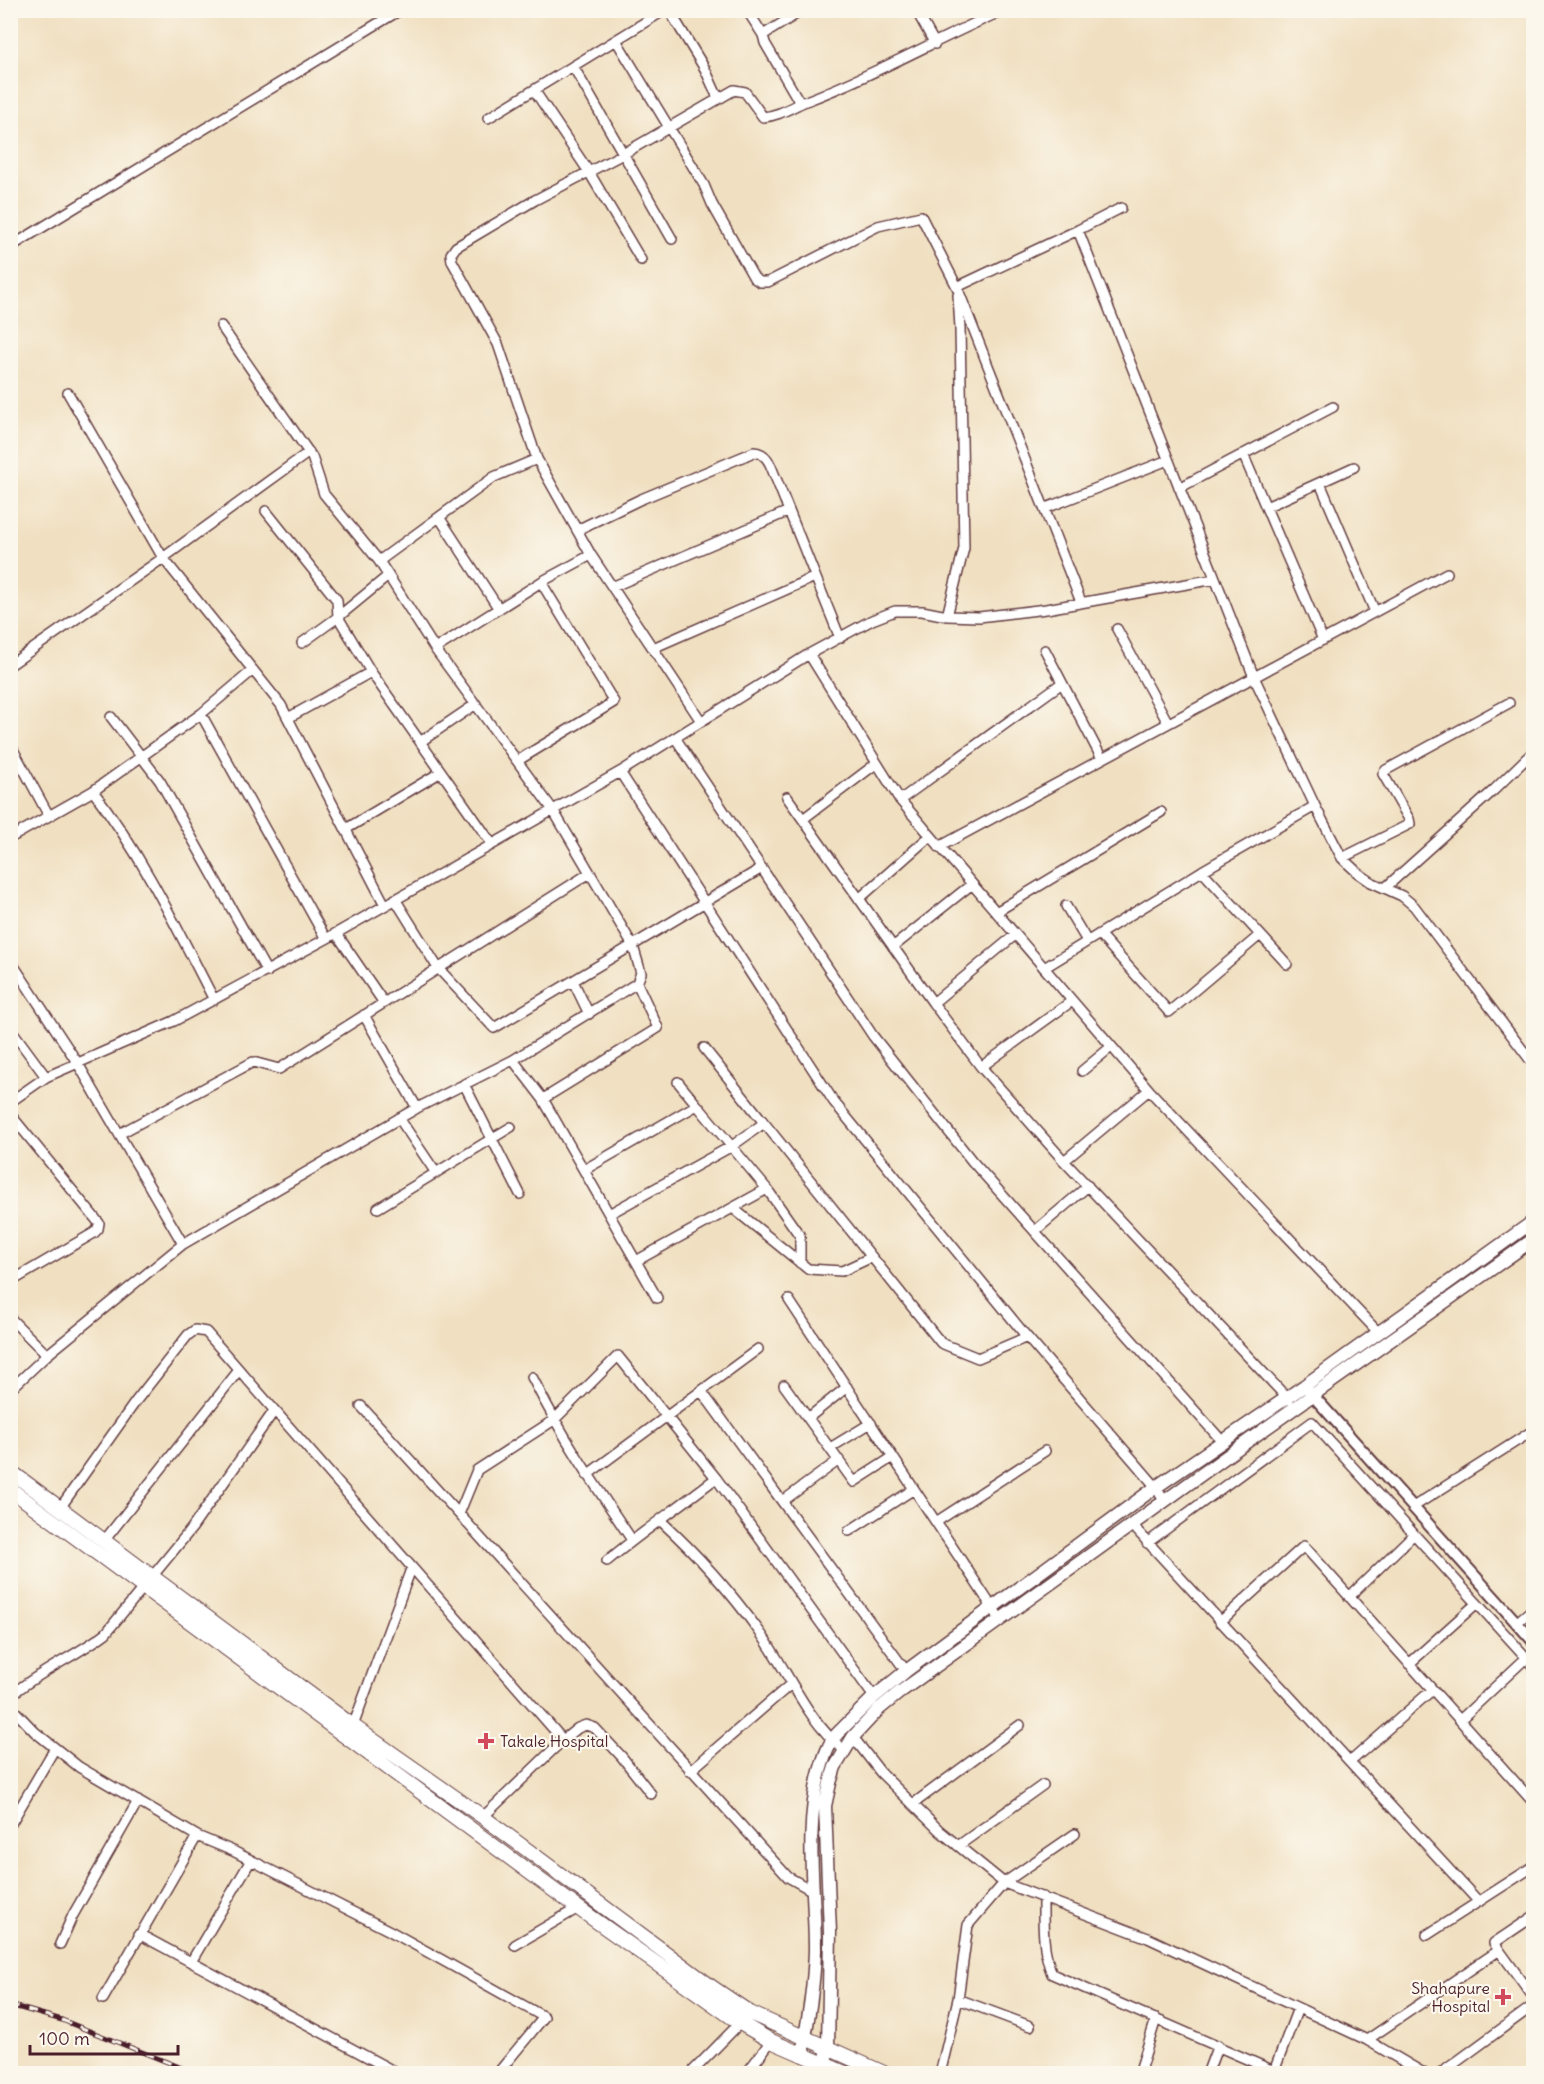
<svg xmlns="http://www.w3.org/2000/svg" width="1544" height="2084" font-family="Delius,sans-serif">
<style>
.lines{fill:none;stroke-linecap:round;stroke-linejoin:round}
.minor-casing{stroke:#633c41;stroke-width:12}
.tertiary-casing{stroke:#633c41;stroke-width:14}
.secondary-casing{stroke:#633c41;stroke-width:15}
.primary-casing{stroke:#633c41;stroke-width:16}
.minor{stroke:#fff;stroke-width:9}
.tertiary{stroke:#fff;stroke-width:10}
.secondary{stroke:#fff;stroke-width:12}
.primary{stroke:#fff;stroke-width:14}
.rail-casing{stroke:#4a1f2b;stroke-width:5}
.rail{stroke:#fbf7ec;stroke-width:3;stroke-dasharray:9;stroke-linecap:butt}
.poi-dot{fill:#d1495b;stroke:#fbf7ec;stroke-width:2}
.labels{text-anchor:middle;stroke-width:4.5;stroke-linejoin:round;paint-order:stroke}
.poi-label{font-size:16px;fill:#4a1f2b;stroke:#fbf7ec;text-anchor:start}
</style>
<rect width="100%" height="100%" fill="#fbf7ec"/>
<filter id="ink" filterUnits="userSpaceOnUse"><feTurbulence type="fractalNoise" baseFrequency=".0167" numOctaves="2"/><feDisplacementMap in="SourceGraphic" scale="12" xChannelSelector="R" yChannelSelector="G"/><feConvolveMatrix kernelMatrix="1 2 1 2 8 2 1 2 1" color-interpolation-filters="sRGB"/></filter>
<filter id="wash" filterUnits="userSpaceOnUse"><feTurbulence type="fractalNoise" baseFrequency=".008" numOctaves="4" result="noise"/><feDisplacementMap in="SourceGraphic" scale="24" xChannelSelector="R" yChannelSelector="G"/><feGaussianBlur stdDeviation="1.35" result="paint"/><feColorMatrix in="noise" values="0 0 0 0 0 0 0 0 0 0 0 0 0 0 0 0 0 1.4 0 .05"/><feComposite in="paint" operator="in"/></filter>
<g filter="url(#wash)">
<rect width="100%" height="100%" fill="#f0dfc0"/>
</g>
<g filter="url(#ink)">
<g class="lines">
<!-- minor casing -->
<g class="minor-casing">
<path id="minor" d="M669,10l36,59 13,29
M747,10l16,25 2,8 35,60
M916,10l19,34
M763,35l40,-25
M616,40l88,145 8,19 42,74 6,4h8l110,-56 43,-10 36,71 124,315
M573,66l99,173
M534,90l55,82 52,88
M488,118l177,-108
M1078,230l176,447 61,129 27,52 16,15 13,9 31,14 12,10 120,159
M10,247l390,-237
M957,287l121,-57 43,-22
M68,393l95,165 118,147 104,200
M1243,454l80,186
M537,459l-39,-115 -46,-83 -1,-7 5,-7 79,-47 88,-46 111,-64 11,2 18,25c16,-1 28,-10 43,-16 69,-26 131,-62 198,-91
M1320,483l55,129
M1179,488l154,-81
M1266,507l88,-40
M1046,508l122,-48
M266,511l71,89 1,17 33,55 121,172
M439,517l60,92
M577,530l62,-30 115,-48c15,1 17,16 23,29l63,157
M379,561l115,-84 43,-18 54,96 110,166
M612,587l177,-76
M947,616l17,-68 -4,-220 -2,-33
M1117,629l51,94
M302,643l36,-26 50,-41
M653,648l162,-71
M435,649l106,-67 50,-27
M1045,650l57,109
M809,654l91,146 249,290 229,242
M10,665l153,-107 146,-106
M201,714l125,225
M111,717l49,64 107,191
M288,718l83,-46
M676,739l197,297 99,125 250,280
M420,742l56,-38
M10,744l39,72
M517,761l97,-59 -73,-120
M620,772l214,330 193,235 129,150 8,14
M93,791c49,64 84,137 121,209
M787,797l146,206 48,64 83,94 225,239
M900,800l162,-117
M803,819l74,-56
M346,829l95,-57
M10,838l83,-47 108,-77 52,-44
M939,847l508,-274
M1342,858l68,-34 -1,-5 -26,-45 3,-4 123,-67
M1202,871l113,-65
M1385,888l109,-98 40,-39
M395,899l43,69 56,60 268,-160
M859,899l71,-63
M1066,906l21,35
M996,912l165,-100
M336,933l48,70
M1099,934l70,78 91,-77
M893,947l79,-63
M10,960l67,102 106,182
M1044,968l158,-97 85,93
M573,981l16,33
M933,1003l82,-68
M364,1015l53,93
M10,1028l36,49
M704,1048l237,295 37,15 49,-21
M513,1060l30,39 114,199
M981,1067l91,-66
M1082,1071l29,-24
M678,1082l19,23
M464,1084l56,110
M543,1099l115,-71 -21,-45
M10,1102l36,-25 128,-56 152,-82 294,-167 189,-118 63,-34 23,-9h27l25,5 32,1 67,-8 169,-30
M10,1114l89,109 -1,6 -4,4 -84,49
M399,1118l37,55
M119,1134l134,-72 26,7 311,-196
M1064,1161l85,-71
M584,1170l113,-65 70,84 -131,72
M767,1189l33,47v27
M378,1208l133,-81
M734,1209l74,60 34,2 30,-14
M609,1214l123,-68 32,-23
M1035,1231l53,-45
M789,1300l211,319
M10,1318l37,37
M532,1377c29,58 64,110 100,163
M784,1385l70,97 39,-25
M10,1390l37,-35 136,-111 234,-136 96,-48 124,-77 4,-10 -8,-27 -80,-136 -118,-161 -56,-88 -55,-67 -12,-37 -91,-131
M702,1392l204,279
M361,1406l427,471 25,14
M808,1418l39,-31
M830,1448l41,-25
M587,1475l171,-126
M783,1501l56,-41
M1413,1507l121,-77
M60,1508l76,-107 52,-66 7,-5 11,2 357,408
M459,1514l18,-44 77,-50 64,-64 98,122 158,219
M661,1521c36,33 69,70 98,110 29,39 46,88 85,119
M936,1522l109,-71
M1132,1525l347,377
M849,1531l65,-42
M104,1541l135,-171
M1147,1543l165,-121 222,244
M607,1561c35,-29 73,-55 109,-83
M1349,1597l65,-63
M1220,1622l84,-76 230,257
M1516,1623l18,-15
M1409,1664l68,-61
M10,1696c30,-25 66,-40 96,-63l86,-105 82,-117
M10,1706l25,26 44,35 118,69 36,15 157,80 154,86 -47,57
M1460,1720l66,-62
M353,1726l58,-157
M853,1737l28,36 59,58 64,52 144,55 219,102 58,34
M1350,1762l82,-72
M690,1771l101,-87
M913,1804l107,-79
M483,1817l80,-77 15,-12 8,-3 9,3 27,29 29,37
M10,1825l45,-77
M958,1846l85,-61
M1043,1897c0,27 -1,52 9,77l222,97
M1534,1916l-40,27 40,55
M139,1934l260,140
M1427,1935l107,-69
M60,1944l13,-29 65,-114
M515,1945l63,-37
M191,1962l60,-102
M103,1999l94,-163
M958,1999l72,27
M1367,2040l131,-89
M690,2074l50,-51
M746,2074l25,-33
M940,2074l18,-75 10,-74 36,-42 71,-49
M1139,2074l17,-55
M1207,2074l11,-29
M1273,2074l25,-66
M1440,2074l94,-69"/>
</g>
<!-- tertiary casing -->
<g class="tertiary-casing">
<path id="tertiary" d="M1308,1390l226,252"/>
</g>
<!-- secondary casing -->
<g class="secondary-casing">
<path id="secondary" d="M802,2055c6,-35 12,-69 13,-105 0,-60 -11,-120 5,-179 4,-13 8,-27 17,-37l37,-37 32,-26 250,-184 148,-101 230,-165
M825,2064l3,-16 2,-116 -5,-126 5,-23 5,-16 18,-30 26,-28 21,-17 359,-259 275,-194"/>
</g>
<!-- primary casing -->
<g class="primary-casing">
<path id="primary" d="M10,1471l343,255 130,91 230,171 37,25 136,61
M10,1489l568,419 162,115 31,18 76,33"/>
</g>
<!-- minor -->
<use href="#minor" class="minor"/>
<!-- tertiary -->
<use href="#tertiary" class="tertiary"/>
<!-- secondary -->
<use href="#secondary" class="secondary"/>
<!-- primary -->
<use href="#primary" class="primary"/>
<!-- rail casing -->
<g class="rail-casing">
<path id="rail" d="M10,2005l52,15 135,54"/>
</g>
<!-- rail -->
<use href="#rail" class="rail"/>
</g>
</g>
<!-- markers -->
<g class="poi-dot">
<path d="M483 1732h6v6h6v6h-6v6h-6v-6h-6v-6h6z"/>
<path d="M1500 1988h6v6h6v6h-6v6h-6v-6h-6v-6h6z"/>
</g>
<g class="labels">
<!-- poi labels -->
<g class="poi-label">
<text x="500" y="1747">Takale Hospital</text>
<text x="1490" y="1994" text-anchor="end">Shahapure<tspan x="1490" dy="18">Hospital</tspan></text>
</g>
</g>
<!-- margin -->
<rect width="1544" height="2084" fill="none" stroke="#fbf7ec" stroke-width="36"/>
<!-- scale -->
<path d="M30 2045v9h148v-9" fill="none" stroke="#4a1f2b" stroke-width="3"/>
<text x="39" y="2045" font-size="18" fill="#4a1f2b" stroke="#fbf7ec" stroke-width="4.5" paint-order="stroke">100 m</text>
</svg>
